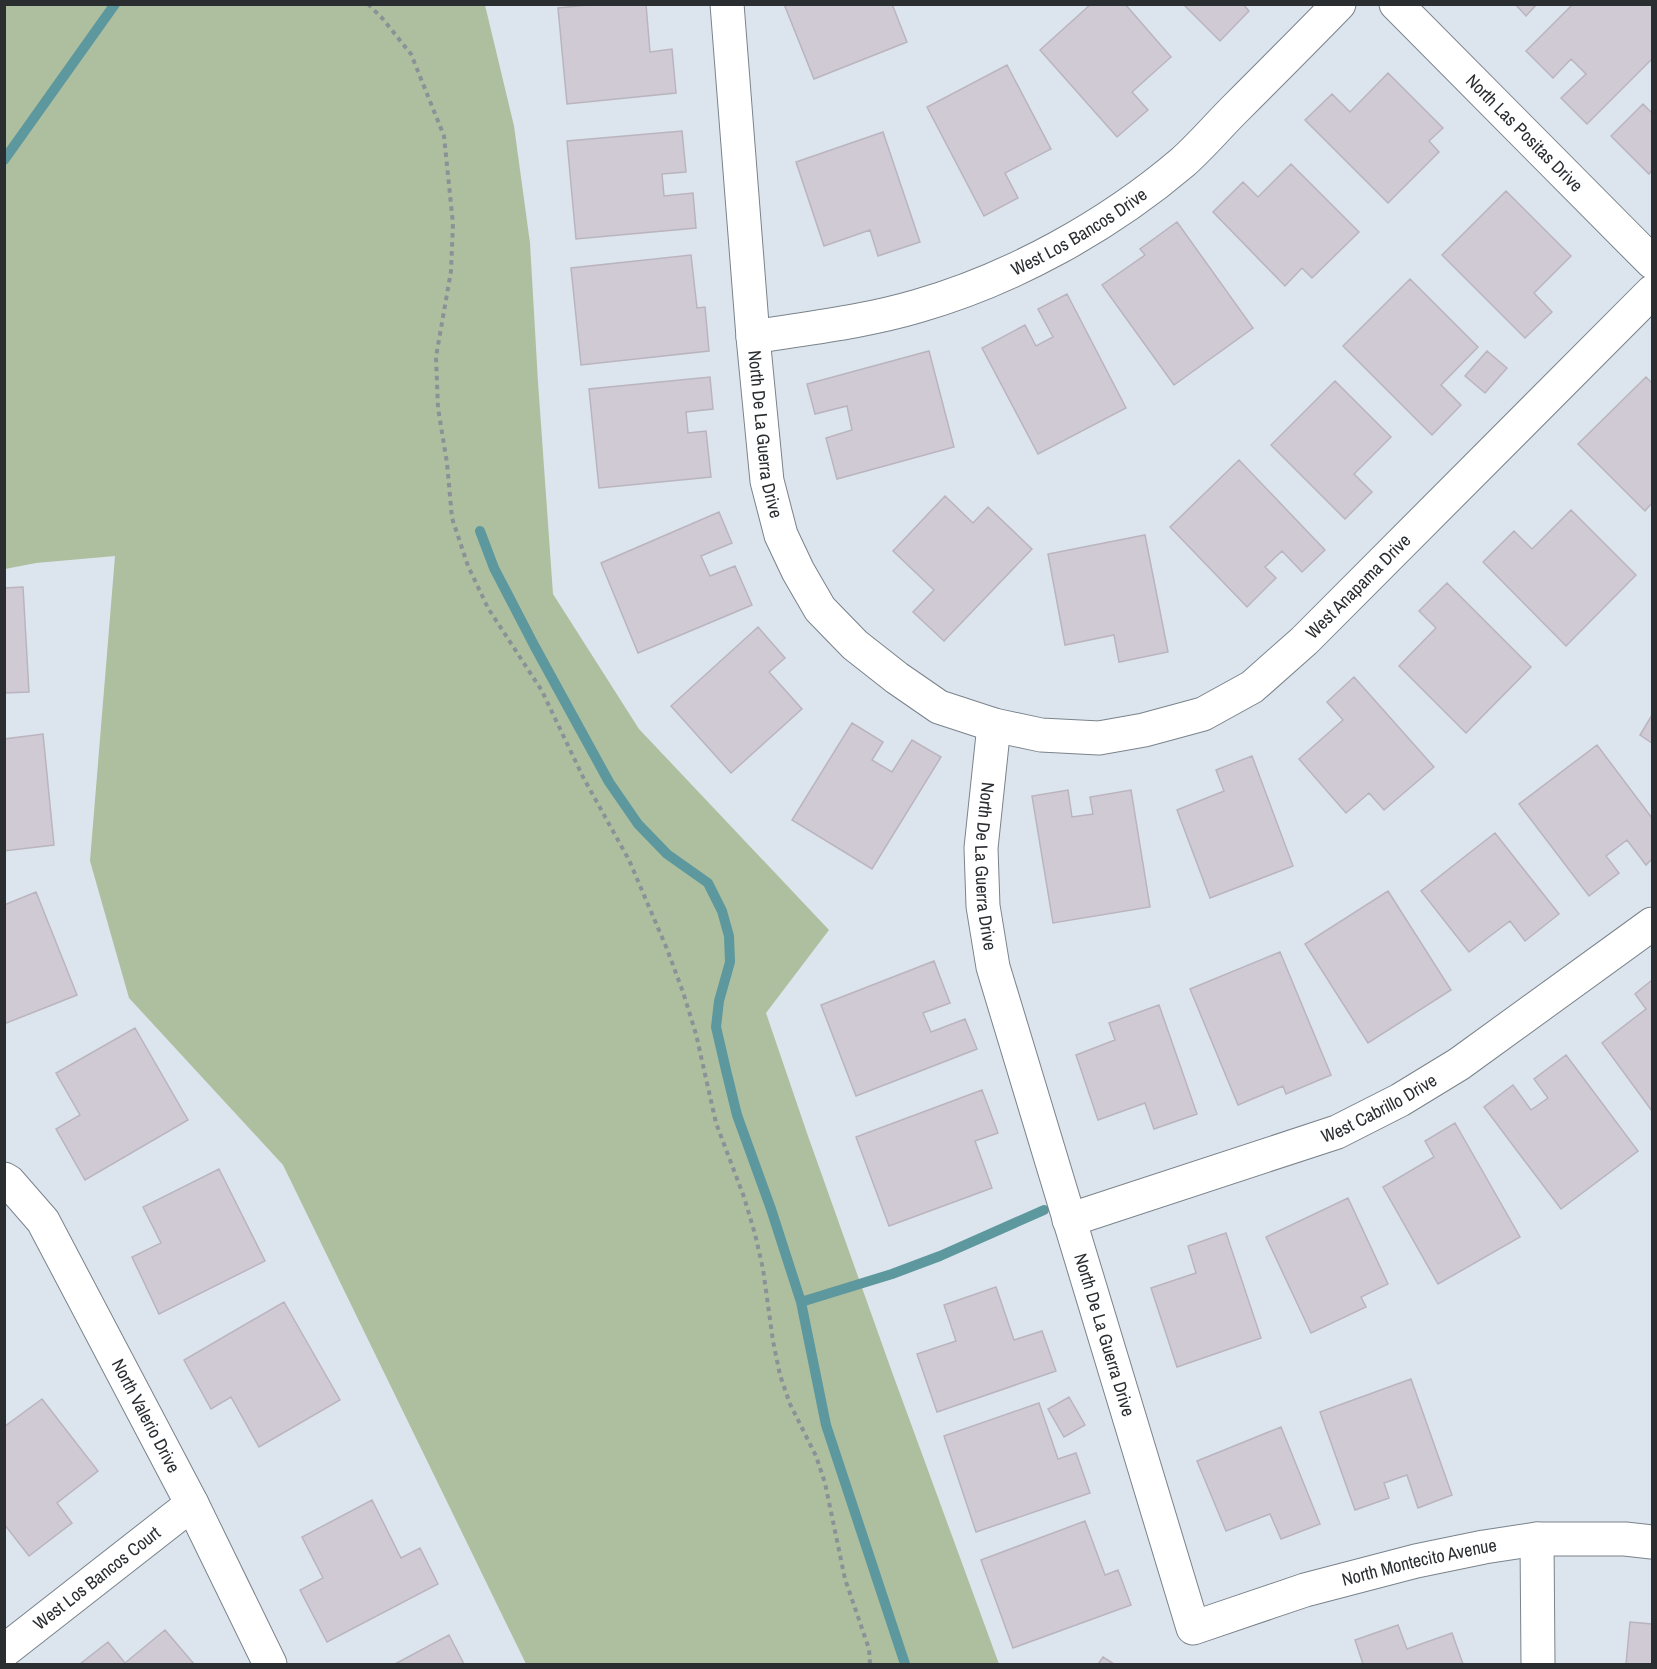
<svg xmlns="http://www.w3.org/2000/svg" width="1657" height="1669" font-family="'Archivo Narrow',sans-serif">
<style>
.green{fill:#aebfa0}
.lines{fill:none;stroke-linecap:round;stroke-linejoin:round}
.stream{stroke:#5c989d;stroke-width:10}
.building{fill:#d0cad4;stroke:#bab4be;stroke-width:1.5}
.street-casing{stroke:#7a838b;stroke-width:35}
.path{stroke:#8b9197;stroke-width:4;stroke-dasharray:4.5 4.5;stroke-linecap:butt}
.street{stroke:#fff;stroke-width:33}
.labels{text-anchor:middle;stroke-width:5;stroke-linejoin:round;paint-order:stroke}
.street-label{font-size:18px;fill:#2b2e31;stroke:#e9f2fb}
</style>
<rect width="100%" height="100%" fill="#dce5ed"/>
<!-- green -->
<path class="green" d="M5,4l480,1 29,121 16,117 8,139 15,212 86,135 190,201 -63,83 42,123 84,236 107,292h-473l-243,-499 -154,-167 -39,-137 25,-305 -79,7 -31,6z"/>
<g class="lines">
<!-- stream -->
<path class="stream" d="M4,160l111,-156
M480,531l14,37 41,79 74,135 29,42 29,30 41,29 14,28 7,25 1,26 -11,39 -3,26 10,43 11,45 34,94 30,93 25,123 79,239
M801,1302l91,-28 48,-18 104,-46"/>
</g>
<!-- building -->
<path class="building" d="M598,4h48l4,48 22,-3 4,44 -109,11 -9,-96z
M784,4h108l15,38 -93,37z
M1091,4h34l46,53 -39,35 16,18 -31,27 -77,-87z
M1183,4h60l6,7 -29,30z
M1515,4h22l-11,12z
M1573,4h79v55l-65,65 -26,-26 25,-24 -15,-15 -18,19 -27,-27z
M1007,65l44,84 -46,24 13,25 -34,18 -57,-109z
M1388,73l55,55 -14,13 10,11 -51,51 -83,-83 27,-26 18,18z
M1643,104l9,9v57l-3,4 -38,-38z
M682,131l4,41 -24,2 2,22 29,-3 3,35 -120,11 -9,-98z
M883,132l37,110 -42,14 -8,-26 -46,16 -28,-84z
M1291,164l68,68 -47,46 -10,-10 -17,18 -72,-74 30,-30 15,15z
M1506,191l65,65 -37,37 18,19 -27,26 -83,-83z
M1177,222l76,106 -79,57 -72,-100 43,-30 -5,-6z
M691,255l6,53 8,-1 4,44 -128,14 -10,-97z
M1410,279l68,68 -37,38 20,20 -29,30 -89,-89z
M1067,294l59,114 -88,46 -56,-106 43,-23 11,21 17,-9 -15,-28z
M929,351l25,96 -117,32 -11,-41 26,-8 -5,-24 -32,8 -8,-30z
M1487,351l20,17 -22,25 -20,-17z
M710,377l3,32 -27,3 2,21 18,-2 5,46 -112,11 -10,-99z
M1646,377l6,6v120l-7,8 -67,-67z
M1335,381l56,56 -37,37 18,18 -27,27 -74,-74z
M1239,460l86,90 -23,22 -20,-21 -17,16 11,11 -29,29 -77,-80z
M945,496l28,27 15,-16 44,42 -88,92 -31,-29 21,-22 -41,-39z
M1571,510l65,65 -70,71 -83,-84 31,-31 18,18z
M719,512l13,31 -31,13 9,20 25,-10 17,39 -114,48 -37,-90z
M1145,535l23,117 -49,10 -5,-27 -49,10 -17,-91z
M1447,583l84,84 -65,66 -67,-67 37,-38 -17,-17z
M23,587l6,105 -25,1v-105z
M758,627l27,31 -16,14 33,37 -71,64 -60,-67z
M1354,677l80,90 -50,43 -15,-17 -23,20 -47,-54 44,-39 -16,-18z
M1652,715v28l-12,-8z
M852,723l31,19 -11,18 20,12 20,-32 29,17 -69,112 -80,-49z
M43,734l11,111 -50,6v-112z
M1597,745l55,73v41l-6,6 -19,-25 -21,16 13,17 -30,23 -70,-92z
M1252,756l41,110 -83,32 -33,-88 47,-19 -8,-21z
M1068,790l4,27 21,-3 -3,-17 41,-7 19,117 -97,16 -21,-127z
M1495,833l64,81 -34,27 -15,-20 -41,31 -48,-61z
M1388,891l63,99 -83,53 -63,-99z
M36,892l41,103 -73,29v-119z
M1280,952l51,123 -45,19 -3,-8 -45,19 -48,-116z
M934,961l16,42 -27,10 8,19 34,-13 12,30 -121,47 -35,-91z
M1652,980v131l-50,-68 44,-34 -11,-15z
M1159,1005l38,109 -43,15 -9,-26 -47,17 -22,-65 39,-15 -6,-17z
M135,1028l53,92 -103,60 -29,-51 24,-14 -24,-42z
M1566,1055l72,96 -77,58 -77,-102 29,-22 18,25 17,-12 -14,-19z
M982,1090l16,43 -23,8 17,47 -103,38 -33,-89z
M1455,1123l65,114 -82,47 -55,-97 51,-30 -9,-16z
M219,1169l46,92 -106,53 -27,-57 29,-14 -18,-36z
M1348,1198l40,86 -27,13 5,10 -55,26 -45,-96z
M1226,1233l35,105 -84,29 -26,-79 45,-15 -8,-27z
M996,1287l18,53 28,-9 14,40 -119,41 -20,-58 39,-13 -12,-36z
M284,1302l56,98 -81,47 -28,-50 -20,12 -27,-49z
M1411,1379l41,116 -34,13 -11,-33 -23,8 5,15 -34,12 -35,-98z
M1069,1397l16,28 -21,12 -16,-28z
M42,1399l56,72 -41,32 15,20 -43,33 -25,-32v-97z
M1039,1403l19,56 18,-6 14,40 -114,39 -32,-96z
M1281,1427l39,97 -39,15 -11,-25 -44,17 -29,-70z
M372,1500l29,58 19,-10 18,36 -111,58 -27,-52 23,-12 -21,-41z
M1085,1521l20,54 13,-5 13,35 -118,43 -32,-88z
M1630,1622l22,2v40h-26z
M1398,1625l9,24 45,-16 11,31h-100l-8,-24z
M165,1630l29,34h-114l28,-22 17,21z
M449,1635l15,29h-69z
M1103,1657l11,7h-16z"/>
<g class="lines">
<!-- street casing -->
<g class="street-casing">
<g id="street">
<path id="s1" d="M727,4l26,333 14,144 14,54 17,36 22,38 35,36 42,33 42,29 55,18 47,10 58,3 45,-8 59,-16 49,-27 52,-46 348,-349"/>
<path id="s2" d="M1396,4l256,258"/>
<path id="s3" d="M753,337c55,-9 111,-15 165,-31 94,-27 190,-80 265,-144 18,-16 34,-35 51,-52 35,-35 70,-70 105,-106"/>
<path id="s4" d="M994,725l-13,123 2,58 10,61 200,661 112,-38 111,-29 68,-14 53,-8h88l27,3"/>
<path id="s5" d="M4,1179l5,3 34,39 149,283 78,160"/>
<path id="s6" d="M1069,1220l268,-88 63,-32 59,-36 193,-140"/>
<path d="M1537,1539l1,125"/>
<path id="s7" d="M4,1651l188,-147"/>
</g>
</g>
<!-- path -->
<path class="path" d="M368,4l14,14 29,36 33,82 9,88 -2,47 -15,86 2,51 9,55 5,55 16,48 20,42 54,83 41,86 46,83 38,89 16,43 13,42 20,89 28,74 11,37 8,35 10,72 7,34 10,29 26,52 9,27 20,96 24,70 1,15"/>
<!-- street -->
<use href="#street" class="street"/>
</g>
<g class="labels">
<!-- street labels -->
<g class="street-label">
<text dy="6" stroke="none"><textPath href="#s2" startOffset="182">North Las Positas Drive</textPath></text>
<text dy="6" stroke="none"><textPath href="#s3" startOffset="346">West Los Bancos Drive</textPath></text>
<text dy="6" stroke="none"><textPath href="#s1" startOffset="432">North De La Guerra Drive</textPath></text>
<text dy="6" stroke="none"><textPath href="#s1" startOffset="1246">West Anapama Drive</textPath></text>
<text dy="6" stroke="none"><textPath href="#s4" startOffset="142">North De La Guerra Drive</textPath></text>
<text dy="6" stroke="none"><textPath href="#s6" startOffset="330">West Cabrillo Drive</textPath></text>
<text dy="6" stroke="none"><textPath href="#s4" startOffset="628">North De La Guerra Drive</textPath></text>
<text dy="6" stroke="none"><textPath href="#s5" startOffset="278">North Valerio Drive</textPath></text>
<text dy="6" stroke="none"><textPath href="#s4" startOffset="1170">North Montecito Avenue</textPath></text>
<text dy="6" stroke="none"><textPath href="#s7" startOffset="118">West Los Bancos Court</textPath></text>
</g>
</g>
<!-- border -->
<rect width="1657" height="1669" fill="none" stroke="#2b2e31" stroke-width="12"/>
</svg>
